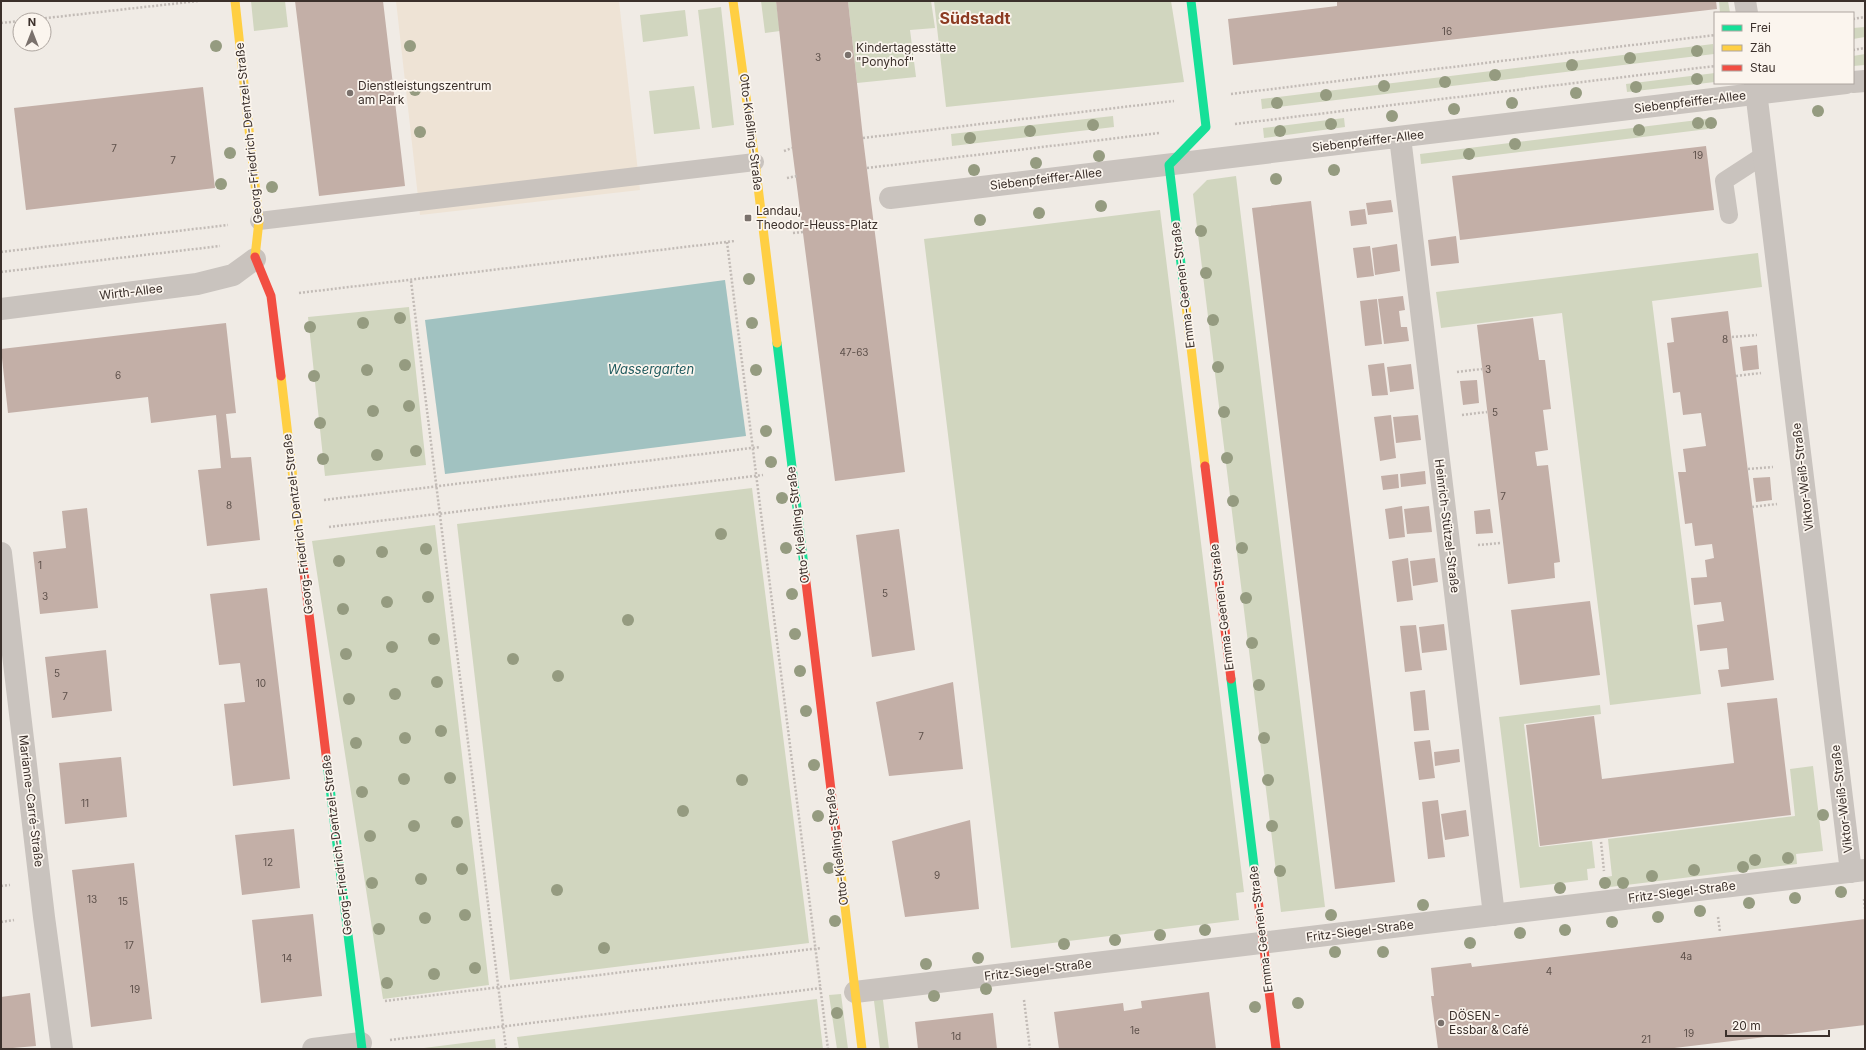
<svg xmlns="http://www.w3.org/2000/svg" width="1866" height="1050" font-family="Inter,sans-serif">
<style>
.green{fill:#d1d6bf}
.plaza{fill:#eee3d5}
.water{fill:#a1c2c1}
.building{fill:#c3afa7}
.lines{fill:none;stroke-linecap:round;stroke-linejoin:round}
.path{stroke:#c2bbb6;stroke-width:2.5;stroke-dasharray:2 2;stroke-linecap:butt}
.lane{stroke:#c9c3be;stroke-width:18}
.street{stroke:#c9c3be;stroke-width:22}
.fast{stroke:#16e098;stroke-width:9}
.slow{stroke:#ffcf43;stroke-width:9}
.jam{stroke:#f24e42;stroke-width:9}
.tree{fill:#959b80}
.poi-dot{fill:#7a716c;stroke:#fbf5ee;stroke-width:1.5}
.labels{text-anchor:middle;stroke-width:3.5;stroke-linejoin:round;paint-order:stroke}
.number-label{font-size:10px;fill:#5d504a}
.poi-label{font-size:12px;fill:#3b302b;stroke:#fbf5ee;text-anchor:start}
.street-label{font-size:12px;fill:#3b302b;stroke:#fbf5ee}
.water-label{font-size:13px;font-style:italic;fill:#1f5a5e;stroke:#fbf5ee}
.district-label{font-size:16px;font-weight:bold;fill:#8c3b22;stroke:#fbf5ee}
</style>
<rect width="100%" height="100%" fill="#f0ebe5"/>
<!-- green -->
<path class="green" d="M251,1h34l3,26 -34,4z
M761,1h15l4,30 -15,2z
M848,1h83l4,27 -25,2 6,47 -59,6z
M934,1h237l13,81 -238,25z
M1719,1h9l2,12h-10z
M721,7l13,118 -22,3 -14,-118z
M685,10l3,26 -45,6 -3,-27z
M1865,27v10l-12,2v-11z
M1713,44l1,10 -452,55 -1,-10z
M1865,54v11l-12,1v-10z
M1715,73v9l-88,10 -1,-8z
M694,86l6,43 -46,5 -5,-43z
M1113,116l1,11 -162,19 -1,-12z
M1344,118l1,9 -81,11 -1,-10z
M1706,119l2,10 -287,35 -1,-10z
M1236,176l89,731 -44,5 -88,-718 14,-14z
M1160,210l84,682 -8,1 3,27 -228,28 -87,-709z
M1758,253l4,34 -110,14 49,393 -91,11 -48,-392 -121,15 -5,-36z
M409,307l17,158 -101,11 -17,-159z
M752,488l57,455 -299,37 -53,-456z
M435,525l54,460 -106,14 -71,-458z
M1600,705l1,9 -77,10 15,123 53,-6 3,27 -8,1 1,11 -68,8 -21,-171z
M1813,766l10,85 -27,3 1,10 -195,24 -1,-10 11,-2 -4,-37 187,-23 -5,-47z
M882,992l7,57h-9l-7,-56z
M841,994l7,55h-11l-8,-54z
M817,999l6,50h-304l-2,-12z
M495,1039l1,10h-80z"/>
<!-- plaza -->
<path class="plaza" d="M396,1h223l21,189 -220,25z"/>
<!-- water -->
<path class="water" d="M725,280l21,156 -301,38 -20,-154z"/>
<!-- building -->
<path class="building" d="M295,1h88l22,185 -86,10z
M776,1h72l15,137 42,334 -70,9 -43,-333z
M1337,1h379l1,8 -484,56 -5,-46 109,-13z
M203,87l12,101 -189,22 -12,-102z
M1706,146l8,64 -254,30 -8,-64z
M1391,200l2,12 -25,3 -2,-12z
M1311,201l84,681 -60,7 -83,-681z
M1365,209l2,15 -16,2 -2,-15z
M1456,236l3,27 -28,3 -3,-26z
M1397,244l3,27 -25,4 -3,-27z
M1370,246l4,30 -17,2 -4,-30z
M1403,296l2,14 -6,1 2,16h6l2,14 -25,3 -6,-45z
M1377,299l5,45 -17,2 -5,-45z
M1728,311l46,369 -53,7 -3,-17 11,-1 -2,-21 -27,3 -3,-26 27,-4 -3,-19 -27,3 -3,-27 16,-1 -2,-17 9,-2 -2,-14 -17,2 -3,-23 -7,1 -7,-52h8l-3,-23 23,-3 -5,-33 -18,2 -3,-23 -7,1 -6,-50 7,-1 -3,-24z
M1533,318l6,42h6l6,49 -8,1 5,40 -13,2 2,14 11,-1 12,97 -6,1 1,15 -47,6 -31,-259z
M226,323l10,90 -10,1 5,44 20,-1 9,83 -53,6 -9,-76 23,-2 -5,-53 -65,8 -3,-26 -140,16 -7,-64z
M1757,345l2,24 -16,2 -3,-24z
M1384,363l4,32 -16,1 -4,-31z
M1411,364l3,25 -24,3 -3,-25z
M1477,380l2,23 -16,2 -3,-24z
M1391,415l5,43 -16,3 -6,-44z
M1418,415l3,25 -25,3 -3,-26z
M1425,471l1,13 -25,3 -1,-13z
M1398,474l1,14 -16,2 -2,-14z
M1770,477l2,23 -16,2 -3,-24z
M1402,506l3,31 -16,2 -4,-30z
M1429,506l3,26 -25,2 -3,-25z
M87,508l11,100 -58,6 -7,-62 33,-4 -4,-37z
M1490,509l3,24 -17,1 -2,-23z
M899,529l16,121 -43,7 -16,-122z
M1408,558l5,42 -16,2 -5,-41z
M1435,558l3,24 -25,4 -3,-25z
M267,588l23,191 -57,7 -9,-82 21,-2 -5,-39 -21,2 -9,-71z
M1590,601l10,74 -80,10 -9,-75z
M1444,624l3,26 -25,3 -3,-26z
M1416,625l6,45 -17,2 -5,-46z
M106,650l6,61 -60,7 -7,-61z
M953,682l10,87 -74,7 -13,-74z
M1425,690l4,40 -15,1 -4,-39z
M1777,698l14,117 -251,31 -14,-121 68,-9 8,63 132,-16 -7,-60z
M1430,740l5,38 -16,2 -5,-38z
M1459,749l1,13 -25,4 -1,-14z
M121,757l6,60 -62,7 -6,-61z
M1438,800l7,57 -17,2 -6,-57z
M1466,810l3,26 -24,4 -4,-26z
M970,820l9,89 -74,8 -13,-76z
M294,829l6,59 -58,7 -7,-60z
M134,863l18,156 -61,8 -19,-157z
M313,914l9,82 -61,7 -9,-83z
M1865,919v106l-199,24h-228l-7,-53h3l-3,-28 40,-5 1,4z
M1209,992l7,57h-157l-5,-37 69,-9 1,8 18,-3 -1,-7z
M30,993l6,53 -35,3v-52z
M993,1013l4,36h-79l-3,-27z"/>
<g class="lines">
<!-- path -->
<path class="path" d="M1853,19l12,-2
M29,20l169,-19
M1,23l19,-2
M1853,50l12,-2
M1231,94l484,-59
M1235,124l480,-58
M863,138l311,-37
M784,151l8,-3
M867,168l292,-35
M787,178l10,-2
M790,214l11,-1
M793,233l10,-1
M727,242l101,807
M1,252l227,-27
M1,272l219,-26
M411,281l95,768
M299,293l436,-52
M1732,337l25,-2
M1457,372l25,-3
M1736,376l25,-3
M1462,415l25,-3
M1748,469l25,-2
M324,500l436,-53
M1752,507l25,-3
M329,527l434,-52
M1478,545l23,-2
M1601,842l3,29
M1,886l9,-1
M1864,899l1,10
M1718,917l2,15
M1,922l13,-2
M1024,1000l6,49
M385,1001l436,-53
M390,1040l432,-52"/>
<!-- lane -->
<path class="lane" d="M1729,215l-5,-34 40,-26
M259,221l496,-59"/>
<!-- street -->
<path class="street" d="M1745,1l2,12
M1853,82l12,-1
M1755,83l96,789
M1400,137l94,778
M890,198l956,-115
M1,309l196,-25 36,-9 22,-16
M1,553l43,364 18,132
M855,992l1010,-122
M313,1049l48,-6"/>
<!-- fast -->
<path class="fast" d="M1186,305l-17,-140 37,-38 -15,-126
M777,343l28,231
M1231,679l24,195
M327,763l35,286"/>
<!-- slow -->
<path class="slow" d="M235,1l24,220 -4,36
M733,1l22,161 22,181
M1186,305l19,161
M281,376l22,188
M838,848l24,201"/>
<!-- jam -->
<path class="jam" d="M255,257l16,39 10,80
M1205,466l26,213
M303,564l24,199
M805,574l33,274
M1255,874l21,175"/>
</g>
<!-- trees -->
<g class="tree">
<circle cx="216" cy="46" r="6"/>
<circle cx="410" cy="46" r="6"/>
<circle cx="1697" cy="51" r="6"/>
<circle cx="1630" cy="58" r="6"/>
<circle cx="1572" cy="65" r="6"/>
<circle cx="1495" cy="75" r="6"/>
<circle cx="1697" cy="79" r="6"/>
<circle cx="1445" cy="82" r="6"/>
<circle cx="1384" cy="86" r="6"/>
<circle cx="1636" cy="87" r="6"/>
<circle cx="415" cy="90" r="6"/>
<circle cx="1576" cy="93" r="6"/>
<circle cx="1326" cy="95" r="6"/>
<circle cx="1277" cy="103" r="6"/>
<circle cx="1512" cy="103" r="6"/>
<circle cx="1454" cy="109" r="6"/>
<circle cx="1818" cy="111" r="6"/>
<circle cx="1392" cy="116" r="6"/>
<circle cx="1698" cy="123" r="6"/>
<circle cx="1711" cy="123" r="6"/>
<circle cx="1331" cy="124" r="6"/>
<circle cx="1093" cy="125" r="6"/>
<circle cx="1639" cy="130" r="6"/>
<circle cx="1030" cy="131" r="6"/>
<circle cx="1280" cy="131" r="6"/>
<circle cx="420" cy="132" r="6"/>
<circle cx="970" cy="138" r="6"/>
<circle cx="1515" cy="144" r="6"/>
<circle cx="230" cy="153" r="6"/>
<circle cx="1469" cy="154" r="6"/>
<circle cx="1099" cy="156" r="6"/>
<circle cx="1036" cy="163" r="6"/>
<circle cx="974" cy="170" r="6"/>
<circle cx="1334" cy="170" r="6"/>
<circle cx="1276" cy="179" r="6"/>
<circle cx="221" cy="184" r="6"/>
<circle cx="272" cy="187" r="6"/>
<circle cx="1101" cy="206" r="6"/>
<circle cx="1039" cy="213" r="6"/>
<circle cx="980" cy="220" r="6"/>
<circle cx="1201" cy="231" r="6"/>
<circle cx="1206" cy="273" r="6"/>
<circle cx="749" cy="279" r="6"/>
<circle cx="400" cy="318" r="6"/>
<circle cx="1213" cy="320" r="6"/>
<circle cx="363" cy="323" r="6"/>
<circle cx="752" cy="323" r="6"/>
<circle cx="310" cy="327" r="6"/>
<circle cx="405" cy="365" r="6"/>
<circle cx="1218" cy="367" r="6"/>
<circle cx="367" cy="370" r="6"/>
<circle cx="756" cy="370" r="6"/>
<circle cx="314" cy="376" r="6"/>
<circle cx="409" cy="406" r="6"/>
<circle cx="373" cy="411" r="6"/>
<circle cx="1224" cy="412" r="6"/>
<circle cx="320" cy="423" r="6"/>
<circle cx="766" cy="431" r="6"/>
<circle cx="416" cy="451" r="6"/>
<circle cx="377" cy="455" r="6"/>
<circle cx="1227" cy="458" r="6"/>
<circle cx="323" cy="459" r="6"/>
<circle cx="771" cy="462" r="6"/>
<circle cx="782" cy="498" r="6"/>
<circle cx="1233" cy="501" r="6"/>
<circle cx="721" cy="534" r="6"/>
<circle cx="786" cy="548" r="6"/>
<circle cx="1242" cy="548" r="6"/>
<circle cx="426" cy="549" r="6"/>
<circle cx="382" cy="552" r="6"/>
<circle cx="339" cy="561" r="6"/>
<circle cx="792" cy="594" r="6"/>
<circle cx="428" cy="597" r="6"/>
<circle cx="1246" cy="598" r="6"/>
<circle cx="387" cy="602" r="6"/>
<circle cx="343" cy="609" r="6"/>
<circle cx="628" cy="620" r="6"/>
<circle cx="795" cy="634" r="6"/>
<circle cx="434" cy="639" r="6"/>
<circle cx="1252" cy="643" r="6"/>
<circle cx="392" cy="647" r="6"/>
<circle cx="346" cy="654" r="6"/>
<circle cx="513" cy="659" r="6"/>
<circle cx="800" cy="671" r="6"/>
<circle cx="558" cy="676" r="6"/>
<circle cx="437" cy="682" r="6"/>
<circle cx="1259" cy="685" r="6"/>
<circle cx="395" cy="694" r="6"/>
<circle cx="349" cy="699" r="6"/>
<circle cx="806" cy="711" r="6"/>
<circle cx="441" cy="731" r="6"/>
<circle cx="405" cy="738" r="6"/>
<circle cx="1264" cy="738" r="6"/>
<circle cx="356" cy="743" r="6"/>
<circle cx="814" cy="765" r="6"/>
<circle cx="450" cy="778" r="6"/>
<circle cx="404" cy="779" r="6"/>
<circle cx="742" cy="780" r="6"/>
<circle cx="1268" cy="780" r="6"/>
<circle cx="362" cy="792" r="6"/>
<circle cx="683" cy="811" r="6"/>
<circle cx="1823" cy="815" r="6"/>
<circle cx="818" cy="816" r="6"/>
<circle cx="457" cy="822" r="6"/>
<circle cx="414" cy="826" r="6"/>
<circle cx="1272" cy="826" r="6"/>
<circle cx="370" cy="836" r="6"/>
<circle cx="1788" cy="858" r="6"/>
<circle cx="1755" cy="860" r="6"/>
<circle cx="1743" cy="867" r="6"/>
<circle cx="829" cy="868" r="6"/>
<circle cx="462" cy="869" r="6"/>
<circle cx="1694" cy="870" r="6"/>
<circle cx="1280" cy="871" r="6"/>
<circle cx="1652" cy="876" r="6"/>
<circle cx="421" cy="879" r="6"/>
<circle cx="372" cy="883" r="6"/>
<circle cx="1605" cy="883" r="6"/>
<circle cx="1623" cy="883" r="6"/>
<circle cx="1560" cy="888" r="6"/>
<circle cx="557" cy="890" r="6"/>
<circle cx="1841" cy="892" r="6"/>
<circle cx="1795" cy="898" r="6"/>
<circle cx="1749" cy="903" r="6"/>
<circle cx="1423" cy="905" r="6"/>
<circle cx="1700" cy="911" r="6"/>
<circle cx="465" cy="915" r="6"/>
<circle cx="1331" cy="915" r="6"/>
<circle cx="1658" cy="917" r="6"/>
<circle cx="425" cy="918" r="6"/>
<circle cx="835" cy="921" r="6"/>
<circle cx="1612" cy="922" r="6"/>
<circle cx="379" cy="929" r="6"/>
<circle cx="1205" cy="930" r="6"/>
<circle cx="1565" cy="930" r="6"/>
<circle cx="1520" cy="933" r="6"/>
<circle cx="1160" cy="935" r="6"/>
<circle cx="1115" cy="940" r="6"/>
<circle cx="1470" cy="943" r="6"/>
<circle cx="1064" cy="944" r="6"/>
<circle cx="604" cy="948" r="6"/>
<circle cx="1335" cy="952" r="6"/>
<circle cx="1383" cy="952" r="6"/>
<circle cx="978" cy="958" r="6"/>
<circle cx="926" cy="964" r="6"/>
<circle cx="475" cy="968" r="6"/>
<circle cx="434" cy="974" r="6"/>
<circle cx="387" cy="983" r="6"/>
<circle cx="986" cy="989" r="6"/>
<circle cx="934" cy="996" r="6"/>
<circle cx="1298" cy="1003" r="6"/>
<circle cx="1255" cy="1007" r="6"/>
<circle cx="837" cy="1013" r="6"/>
</g>
<!-- markers -->
<g class="poi-dot">
<circle cx="848" cy="55" r="4"/>
<circle cx="350" cy="93" r="4"/>
<rect x="744" y="214" width="8" height="8" rx="2"/>
<circle cx="1441" cy="1023" r="4"/>
</g>
<g class="labels">
<!-- number labels -->
<g class="number-label">
<text x="1447" y="35">16</text>
<text x="818" y="61">3</text>
<text x="114" y="152">7</text>
<text x="1698" y="159">19</text>
<text x="173" y="164">7</text>
<text x="1725" y="343">8</text>
<text x="854" y="356">47-63</text>
<text x="1488" y="373">3</text>
<text x="118" y="379">6</text>
<text x="1495" y="416">5</text>
<text x="1503" y="500">7</text>
<text x="229" y="509">8</text>
<text x="40" y="569">1</text>
<text x="885" y="597">5</text>
<text x="45" y="600">3</text>
<text x="57" y="677">5</text>
<text x="261" y="687">10</text>
<text x="65" y="700">7</text>
<text x="921" y="740">7</text>
<text x="85" y="807">11</text>
<text x="268" y="866">12</text>
<text x="937" y="879">9</text>
<text x="92" y="903">13</text>
<text x="123" y="905">15</text>
<text x="129" y="949">17</text>
<text x="1686" y="960">4a</text>
<text x="287" y="962">14</text>
<text x="1549" y="975">4</text>
<text x="135" y="993">19</text>
<text x="1135" y="1034">1e</text>
<text x="1689" y="1037">19</text>
<text x="956" y="1040">1d</text>
<text x="1646" y="1043">21</text>
</g>
<!-- poi labels -->
<g class="poi-label">
<text x="856" y="52">Kindertagesstätte<tspan x="856" dy="14">"Ponyhof"</tspan></text>
<text x="358" y="90">Dienstleistungszentrum<tspan x="358" dy="14">am Park</tspan></text>
<text x="756" y="215">Landau,<tspan x="756" dy="14">Theodor-Heuss-Platz</tspan></text>
<text x="1449" y="1020">DÖSEN -<tspan x="1449" dy="14">Essbar &amp; Café</tspan></text>
</g>
<!-- street labels -->
<g class="street-label">
<text transform="translate(1690 102) rotate(-7)" y="4">Siebenpfeiffer-Allee</text>
<text transform="translate(751 132) rotate(83)" y="4">Otto-Kießling-Straße</text>
<text transform="translate(249 133) rotate(-96)" y="4">Georg-Friedrich-Dentzel-Straße</text>
<text transform="translate(1368 141) rotate(-7)" y="4">Siebenpfeiffer-Allee</text>
<text transform="translate(1046 179) rotate(-7)" y="4">Siebenpfeiffer-Allee</text>
<text transform="translate(1183 285) rotate(-97)" y="4">Emma-Geenen-Straße</text>
<text transform="translate(131 292) rotate(-7)" y="4">Wirth-Allee</text>
<text transform="translate(1803 477) rotate(-97)" y="4">Viktor-Weiß-Straße</text>
<text transform="translate(298 524) rotate(-97)" y="4">Georg-Friedrich-Dentzel-Straße</text>
<text transform="translate(798 525) rotate(-97)" y="4">Otto-Kießling-Straße</text>
<text transform="translate(1447 526) rotate(83)" y="4">Heinrich-Stützel-Straße</text>
<text transform="translate(1222 607) rotate(-97)" y="4">Emma-Geenen-Straße</text>
<text transform="translate(1842 799) rotate(-97)" y="4">Viktor-Weiß-Straße</text>
<text transform="translate(31 801) rotate(83)" y="4">Marianne-Carré-Straße</text>
<text transform="translate(337 845) rotate(-97)" y="4">Georg-Friedrich-Dentzel-Straße</text>
<text transform="translate(837 847) rotate(-97)" y="4">Otto-Kießling-Straße</text>
<text transform="translate(1682 892) rotate(-7)" y="4">Fritz-Siegel-Straße</text>
<text transform="translate(1261 929) rotate(-97)" y="4">Emma-Geenen-Straße</text>
<text transform="translate(1360 931) rotate(-7)" y="4">Fritz-Siegel-Straße</text>
<text transform="translate(1038 970) rotate(-7)" y="4">Fritz-Siegel-Straße</text>
</g>
<!-- water labels -->
<g class="water-label">
<text x="651" y="374">Wassergarten</text>
</g>
<!-- district labels -->
<g class="district-label">
<text x="975" y="24">Südstadt</text>
</g>
</g>
<!-- border -->
<rect width="1866" height="1050" fill="none" stroke="#3b302b" stroke-width="4"/>
<!-- legend -->
<rect x="1714" y="12" width="140" height="72" fill="#fbf5ee" stroke="#aea6a0"/>
<rect x="1722" y="25" width="20" height="6" fill="#16e098" stroke="#aea6a0"/>
<text x="1750" y="32" font-size="12" fill="#3b302b">Frei</text>
<rect x="1722" y="45" width="20" height="6" fill="#ffcf43" stroke="#aea6a0"/>
<text x="1750" y="52" font-size="12" fill="#3b302b">Zäh</text>
<rect x="1722" y="65" width="20" height="6" fill="#f24e42" stroke="#aea6a0"/>
<text x="1750" y="72" font-size="12" fill="#3b302b">Stau</text>
<!-- north arrow -->
<g transform="translate(32 32)"><circle r="19" fill="#fbf5ee" stroke="#aea6a0"/>
<path d="M0-3L7 15L0 10L-7 15Z" fill="#7a716c"/>
<text y="-6" font-size="11" font-weight="bold" text-anchor="middle" fill="#3b302b">N</text>
</g>
<!-- scale -->
<path d="M1726 1030v6h103v-6" fill="none" stroke="#3b302b" stroke-width="2"/>
<text x="1732" y="1030" font-size="12" fill="#3b302b" stroke="#fbf5ee" stroke-width="3" paint-order="stroke">20 m</text>
</svg>
